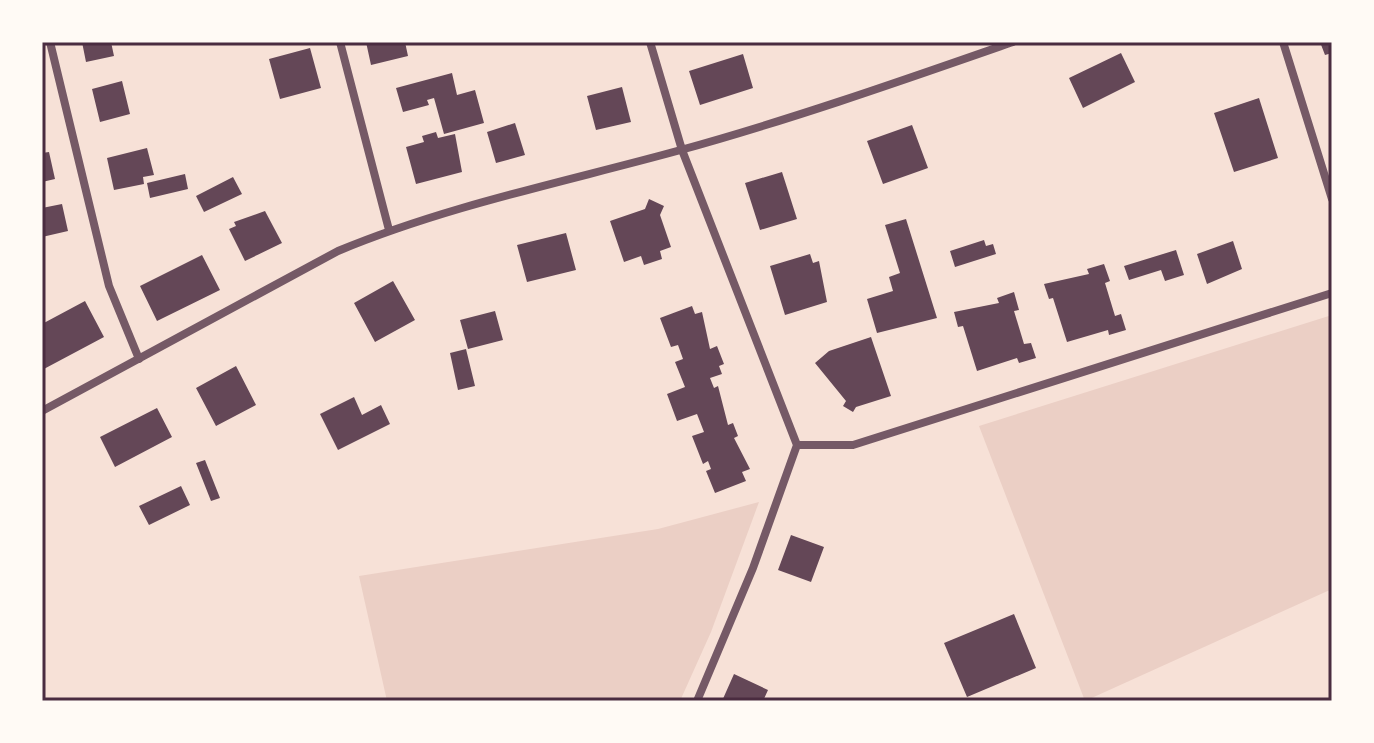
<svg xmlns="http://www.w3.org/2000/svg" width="1374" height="743" font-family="'Golos Text',sans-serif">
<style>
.green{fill:#ebcfc5}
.building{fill:#644757}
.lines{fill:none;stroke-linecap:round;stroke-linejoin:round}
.minor{stroke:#755966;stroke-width:8}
.neatline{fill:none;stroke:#4a2c40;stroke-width:3}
</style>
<rect width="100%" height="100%" fill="#f7e1d7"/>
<!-- green -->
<path class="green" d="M1332,315v274l-247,112 -106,-275z
M759,502l-48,130 -31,69h-293l-28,-125 299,-47z"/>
<!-- building -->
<path class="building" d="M82,42h29l3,14 -28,6z
M366,42h39l3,14 -37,9z
M1320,42h12v11l-7,2z
M310,48l11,40 -41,11 -11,-40z
M1121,53l14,29 -52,26 -14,-30z
M743,54l10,34 -53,17 -11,-34z
M452,73l5,22 18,-5 9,33 -40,11 -10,-36 -7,2 2,5 -26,7 -7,-24z
M122,81l8,33 -30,8 -8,-33z
M622,87l9,35 -35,8 -9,-34z
M1259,98l19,60 -44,14 -20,-59z
M515,123l10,32 -29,8 -9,-31z
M912,125l16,43 -45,16 -16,-43z
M436,132l2,6 17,-4 7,38 -46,12 -10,-37 18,-5 -2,-6z
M147,148l7,27 -11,2 1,7 -30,6 -7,-32z
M49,152l6,27 -13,3v-29z
M782,172l15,47 -37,11 -15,-47z
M185,174l3,15 -38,9 -3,-15z
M233,177l9,17 -38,18 -8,-16z
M649,199l15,7 -4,9 11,32 -11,4 2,8 -18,6 -3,-9 -17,6 -14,-41 35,-12z
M62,204l6,27 -26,6v-29z
M265,211l17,32 -37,18 -16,-32 7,-3 -2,-4z
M906,219l31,99 -60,15 -10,-34 26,-8 -4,-14 11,-4 -15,-48z
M566,233l10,37 -49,12 -10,-37z
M984,240l2,6 7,-2 3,10 -41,13 -5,-16z
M1233,241l9,28 -35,15 -10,-30z
M1176,250l8,25 -19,6 -4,-11 -32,10 -5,-14z
M810,254l3,9 6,-2 8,41 -42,13 -15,-49z
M202,255l18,35 -63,31 -17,-35z
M1104,264l6,17 -5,2 10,33 6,-2 5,16 -17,5 -1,-5 -41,12 -14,-44 -4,1 -5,-15 45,-10 -2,-5z
M393,281l22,39 -40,22 -21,-39z
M1014,292l5,18 -5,1 10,33 7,-1 5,15 -17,5 -2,-5 -40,13 -14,-45 -5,1 -4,-15 45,-9 -2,-5z
M85,301l19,36 -62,33v-46z
M692,306l3,8 7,-2 8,37 7,-3 7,18 -5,2 3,8 -12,4 4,10 4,-2 10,39 5,-2 5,13 -4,2 16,31 -8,3 4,9 -31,12 -9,-22 5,-2 -3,-8 -5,3 -11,-28 12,-4 -7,-18 -20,7 -10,-27 18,-7 -10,-25 8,-3 -5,-14 -7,2 -11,-29z
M495,311l8,29 -35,9 -8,-29z
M871,337l20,59 -35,11 -3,5 -10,-6 3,-5 -31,-38 14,-12z
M466,349l9,37 -17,4 -8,-37z
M236,366l20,39 -40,21 -20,-38z
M354,397l8,18 19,-10 9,19 -52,26 -18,-36z
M157,408l15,29 -57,30 -15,-30z
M205,460l15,38 -9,3 -15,-38z
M181,486l9,19 -41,20 -10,-19z
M791,535l33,12 -13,35 -33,-12z
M1014,614l22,54 -69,29 -23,-54z
M734,674l34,16 -5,11h-41z"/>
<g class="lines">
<!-- minor -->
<path class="minor" d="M50,42l59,244 30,73
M340,42l49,188
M650,42l32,108 115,295 -44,123 -56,133
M1283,42l49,157
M42,411l296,-160c108,-45 226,-69 339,-100 113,-31 224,-70 336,-109
M797,445h56l479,-152"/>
</g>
<!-- border -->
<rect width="1374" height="743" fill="none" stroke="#fffaf5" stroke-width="88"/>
<rect x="44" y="44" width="1286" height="655" class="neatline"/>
</svg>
